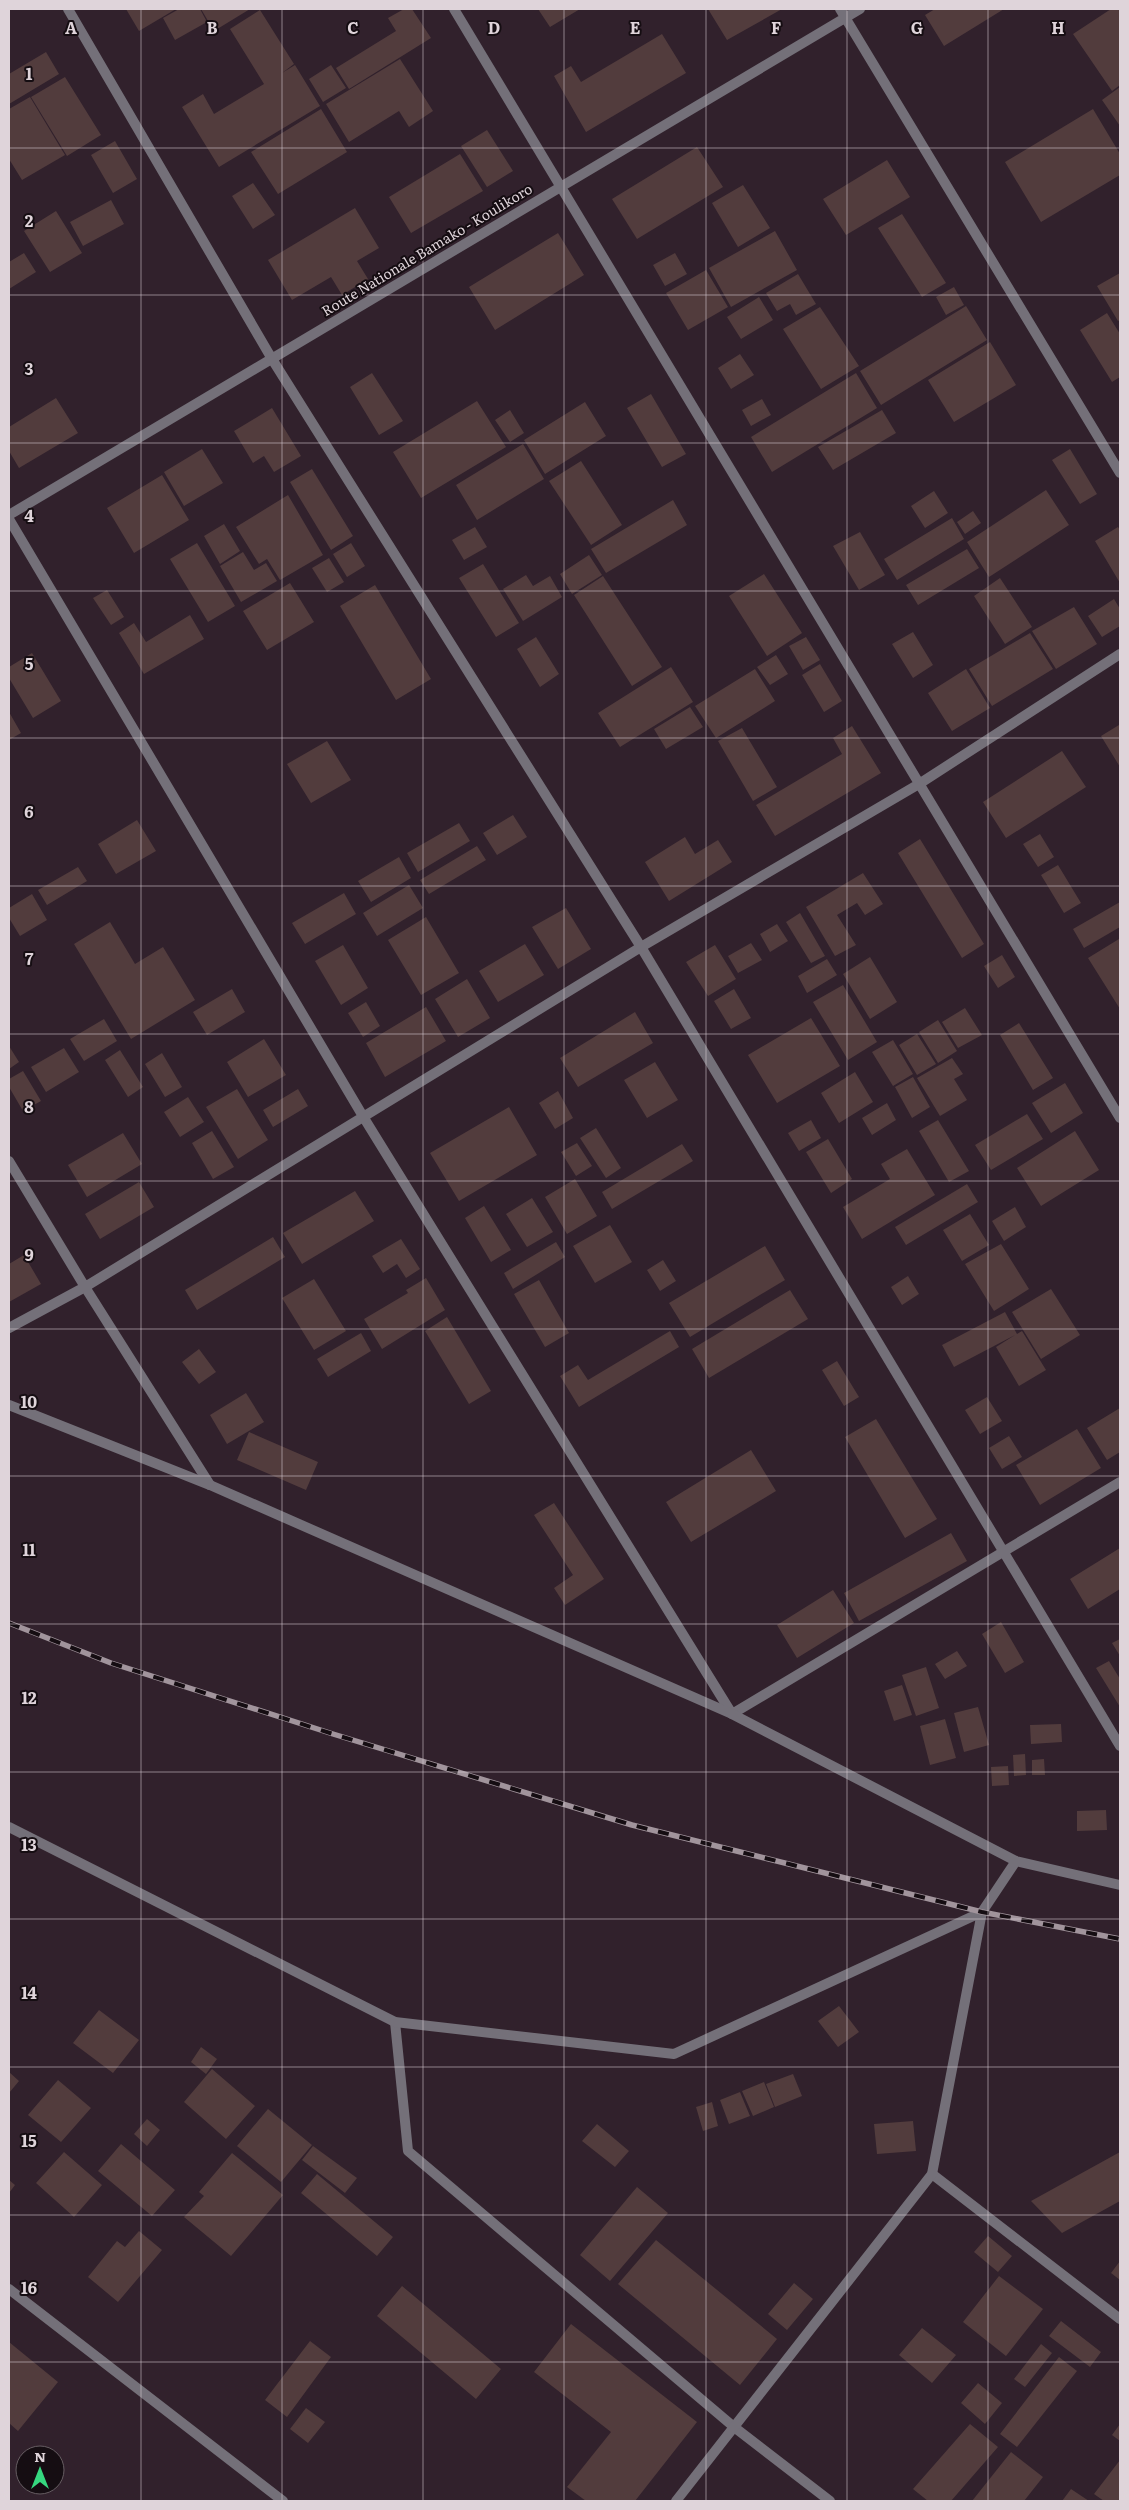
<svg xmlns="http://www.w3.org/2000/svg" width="1129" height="2510" font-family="Literata,serif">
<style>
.building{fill:#523c3d}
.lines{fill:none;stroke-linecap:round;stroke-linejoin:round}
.minor{stroke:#747079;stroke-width:10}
.tertiary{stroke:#747079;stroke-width:10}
.rail-casing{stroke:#a1949c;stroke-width:5.5}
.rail{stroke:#150d12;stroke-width:4;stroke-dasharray:11;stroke-linecap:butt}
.grid{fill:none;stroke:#dfd4da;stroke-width:1;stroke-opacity:0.55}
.labels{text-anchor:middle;stroke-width:4;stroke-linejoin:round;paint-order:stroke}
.street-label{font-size:14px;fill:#dfd4da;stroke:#150d12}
.grid-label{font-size:16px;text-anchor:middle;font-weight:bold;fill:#dfd4da;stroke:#150d12;stroke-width:4;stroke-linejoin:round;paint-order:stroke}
</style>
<rect width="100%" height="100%" fill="#31212c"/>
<!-- building -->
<path class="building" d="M126,9h50l-37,22z
M179,9h21l7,13 -32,18 -12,-22z
M201,9h49l-36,22z
M404,9h8l19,29 -82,51 -13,-21 60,-37 -8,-13z
M538,9h42l-30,18z
M708,9h74l-55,31z
M935,9h69l-60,37 -19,-31z
M1111,9h9v76l-8,6 -39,-57z
M260,10l34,54 -12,9 13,-8 25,41 -101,61 -37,-60 21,-13 11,20 50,-30 -34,-55z
M662,34l24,39 -100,59 -32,-56 17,-10 10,16z
M46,52l13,22 -50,30v-30z
M400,59l33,52 -24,16 -10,-16 -50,31 -23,-38z
M331,65l15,23 -23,14 -14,-23z
M65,77l36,58 -34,21 -36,-59z
M1120,87v39l-18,-26z
M30,97l35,58 -43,25 -13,-21v-50z
M321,109l26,43 -69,42 -27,-42z
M1093,109l27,45v21l-79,47 -36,-60z
M487,130l26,41 -26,16 -26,-41z
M115,141l22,38 -24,14 -22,-38z
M697,147l26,40 -86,52 -25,-40z
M460,154l23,37 -72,42 -22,-36z
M887,160l23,37 -64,38 -23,-36z
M253,183l22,32 -22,14 -21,-33z
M743,185l27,43 -32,19 -26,-44z
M111,200l13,24 -41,22 -13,-24z
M355,208l24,40 -22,13 11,18 -26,16 -11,-18 -39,23 -24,-40z
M56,211l26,42 -32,19 -26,-41z
M902,214l44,69 -24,14 -44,-69z
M775,231l22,39 -66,37 -22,-39z
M558,233l26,42 -89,55 -26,-43z
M24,253l12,19 -27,17v-27z
M675,253l12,21 -22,12 -12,-21z
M706,270l22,37 -40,23 -22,-37z
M1120,273v47l-2,1 -21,-35z
M798,274l18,30 -20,11 -6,-11 -13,7 -11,-18z
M954,287l10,18 -18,10 -10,-18z
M759,297l14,23 -32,19 -14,-22z
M966,306l21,34 -106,65 -21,-34z
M820,307l39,59 -38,23 -38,-60z
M1107,313l13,21v43l-8,5 -32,-52z
M990,342l26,43 -62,37 -26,-42z
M740,354l14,21 -23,14 -13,-21z
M372,373l31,48 -24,14 -29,-48z
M856,373l21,35 -105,64 -21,-35z
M651,394l35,60 -24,13 -35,-59z
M56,398l22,35 -59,35 -10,-17v-24z
M762,399l9,16 -20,11 -9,-16z
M477,401l29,46 -85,51 -28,-46z
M585,402l21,34 -61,38 -21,-34z
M272,408l29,48 -27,16 -10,-16 -11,7 -19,-32z
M510,410l14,23 -14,9 -15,-22z
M882,410l14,23 -63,37 -15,-23z
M523,444l21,35 -67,41 -21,-35z
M202,449l21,34 -39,23 -20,-34z
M1070,449l27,45 -17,10 -28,-44z
M581,461l41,64 -31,20 -42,-64z
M312,469l41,67 -22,14 -41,-68z
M162,475l27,45 -55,33 -27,-45z
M1046,490l23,35 -80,52 -22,-35z
M934,491l14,22 -23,15 -14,-22z
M288,495l35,60 -43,25 -13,-21 -8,5 -23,-37z
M673,500l14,25 -81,48 -15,-24z
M973,511l8,12 -16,11 -8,-12z
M952,518l12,21 -67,41 -13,-21z
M224,524l16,27 -20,13 -16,-28z
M475,527l12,20 -23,13 -12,-20z
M1118,527l2,3v53l-25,-42z
M860,532l25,43 -26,15 -26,-44z
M197,543l38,63 -27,16 -38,-63z
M351,543l14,23 -18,11 -14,-23z
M967,549l12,19 -61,37 -12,-20z
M243,552l11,18 12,-7 11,18 -36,21 -21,-36z
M589,555l13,20 -30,19 -12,-20z
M329,558l15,24 -17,10 -15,-24z
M483,564l36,59 -23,14 -37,-59z
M764,574l38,59 -35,23 -38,-60z
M526,575l7,11 17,-10 12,21 -39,24 -20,-32z
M603,576l59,91 -30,19 -58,-91z
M1000,578l32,49 -27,17 -31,-48z
M290,583l24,39 -47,28 -24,-39z
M375,585l56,94 -35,21 -56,-94z
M107,590l17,27 -13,8 -18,-27z
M1114,599l6,10v17l-18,11 -14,-21z
M1074,607l23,37 -41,25 -24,-38z
M190,615l14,24 -60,35 -25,-41 15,-10 12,19z
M913,632l20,33 -20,13 -21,-34z
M1030,633l23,36 -61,37 -23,-37z
M536,637l23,37 -19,13 -23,-38z
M806,637l14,23 -17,10 -14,-24z
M32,653l29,48 -28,17 -24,-40v-11z
M776,655l12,19 -18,11 -13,-18z
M820,664l22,37 -18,11 -22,-37z
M671,667l22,35 -73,45 -22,-34z
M755,669l20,32 -59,37 -21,-32z
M966,669l24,39 -38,23 -24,-38z
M690,707l13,20 -37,22 -12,-20z
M9,712l12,21 -12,7z
M1119,725l1,2v40l-19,-31z
M852,726l29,47 -106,63 -19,-31 86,-51 -9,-16z
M742,728l35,59 -24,14 -35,-60z
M327,741l24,39 -40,23 -24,-39z
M1062,751l24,36 -80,51 -23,-36z
M513,815l14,22 -30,18 -14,-22z
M137,820l19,31 -40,23 -18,-30z
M459,823l11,18 -52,31 -11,-19z
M1040,834l14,23 -16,10 -15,-23z
M685,837l10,17 23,-14 14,22 -63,39 -24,-39z
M920,839l64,105 -22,14 -64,-105z
M477,846l9,14 -57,34 -9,-14z
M399,857l12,21 -40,24 -13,-21z
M1058,865l23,38 -17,10 -23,-38z
M78,867l9,14 -40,24 -9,-15z
M863,873l20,31 -18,11 -8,-12 -20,12 19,30 -21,11 -29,-49z
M409,885l14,23 -46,28 -14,-23z
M344,893l12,21 -51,30 -13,-21z
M32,894l15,26 -27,16 -11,-18v-10z
M1120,902v25l-36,21 -11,-19z
M566,908l25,41 -33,20 -26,-42z
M800,913l25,43 -14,7 -25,-41z
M426,917l33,56 -38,22 -33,-55z
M110,922l25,42 28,-17 32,53 -64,39 -57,-95z
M777,924l11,17 -18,11 -10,-18z
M1119,939l1,2v68l-32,-51z
M751,943l11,17 -24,13 -10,-17z
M525,944l19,31 -46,27 -19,-31z
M343,945l25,43 -27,17 -26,-44z
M715,945l21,34 -28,17 -22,-34z
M1002,955l13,22 -17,11 -14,-22z
M870,957l27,45 -27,17 -27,-45z
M827,959l10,16 -30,18 -9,-17z
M467,979l23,39 -32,19 -23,-38z
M843,985l34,57 -29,18 -35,-58z
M232,989l13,23 -38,23 -14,-23z
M734,989l17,29 -20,11 -17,-28z
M366,1002l14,24 -17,11 -15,-24z
M426,1007l20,34 -61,36 -19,-34z
M965,1008l17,27 -24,13 -16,-26z
M635,1012l18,31 -75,44 -18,-29z
M811,1018l29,48 -63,37 -29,-48z
M104,1019l13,22 -33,20 -14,-22z
M938,1020l19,31 -19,12 -19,-31z
M1019,1023l34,55 -20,12 -33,-55z
M917,1034l19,30 -19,11 -18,-30z
M264,1039l22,36 -38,22 -21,-35z
M893,1040l20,34 -20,12 -21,-34z
M9,1046l10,16 -10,7z
M64,1048l15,24 -33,20 -15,-25z
M120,1050l23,37 -15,10 -23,-37z
M162,1053l20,34 -17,10 -20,-33z
M952,1058l11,16 -9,5 13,21 -27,16 -23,-38z
M655,1062l23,38 -31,18 -23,-38z
M23,1071l18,30 -18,10 -14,-24v-8z
M855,1072l18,30 -34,21 -18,-30z
M913,1077l17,30 -18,11 -17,-31z
M1065,1083l18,30 -32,20 -19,-30z
M237,1089l31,51 -30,19 -32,-52z
M298,1089l10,17 -35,21 -10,-17z
M558,1091l15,27 -18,11 -16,-26z
M188,1097l16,25 -24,15 -16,-25z
M887,1103l9,17 -24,15 -10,-17z
M509,1107l28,48 -78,46 -29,-48z
M1027,1114l16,25 -52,31 -16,-25z
M811,1120l10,18 -22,13 -11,-18z
M938,1120l31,51 -20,11 -30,-51z
M596,1128l25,40 -15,10 -26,-40z
M212,1131l22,36 -21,12 -21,-36z
M1075,1131l24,39 -58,36 -24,-38z
M123,1133l19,31 -55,33 -19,-32z
M828,1139l24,40 -21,14 -25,-41z
M577,1143l15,23 -16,10 -15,-24z
M682,1144l11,17 -81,48 -10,-17z
M907,1149l28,46 -73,44 -19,-32 47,-28 -9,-15z
M575,1179l22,37 -30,18 -22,-37z
M139,1182l15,25 -54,32 -15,-25z
M967,1184l11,18 -72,43 -11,-18z
M355,1191l19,30 -72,43 -19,-31z
M532,1198l21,34 -26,15 -21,-33z
M484,1206l27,44 -20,12 -26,-44z
M1015,1207l11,20 -22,14 -12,-20z
M970,1214l19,31 -27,16 -19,-31z
M610,1225l22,37 -37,21 -22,-37z
M273,1237l12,20 -88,53 -12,-20z
M401,1239l19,30 -14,9 -9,-14 -14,9 -11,-17z
M556,1242l9,15 -52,32 -9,-16z
M1001,1244l28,45 -35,22 -29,-47z
M765,1246l20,34 -95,57 -21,-34z
M24,1255l17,29 -32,18v-38z
M663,1260l13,21 -16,10 -13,-21z
M908,1276l11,18 -17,11 -11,-18z
M426,1278l19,32 -63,39 -18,-30 44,-26 -2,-3z
M314,1279l32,52 -32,19 -32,-52z
M539,1280l30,53 -24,14 -31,-53z
M1051,1289l29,46 -39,24 -29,-47z
M790,1290l18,29 -99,59 -17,-29z
M1005,1312l12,22 5,-3 24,39 -27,16 -23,-39 19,-12 -61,32 -12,-22z
M447,1317l44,74 -22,13 -44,-73z
M670,1331l9,16 -100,60 -19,-31 18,-11 10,15z
M361,1333l10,18 -43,26 -11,-18z
M199,1349l17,23 -17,12 -17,-22z
M837,1361l22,36 -15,9 -22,-36z
M246,1393l18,29 -37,22 -17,-29z
M987,1397l15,24 -22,13 -15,-24z
M1120,1408v44l-13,8 -20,-32z
M876,1419l61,100 -32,19 -60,-101z
M1077,1429l24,39 -61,37 -24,-40z
M249,1432l69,30 -12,28 -69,-30z
M1009,1436l13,21 -20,12 -13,-21z
M751,1450l25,41 -85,51 -25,-40z
M554,1503l50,76 -39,26 -11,-17 19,-13 -39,-60z
M951,1533l16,28 -108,60 -15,-28z
M1120,1548v41l-32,20 -18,-30z
M833,1590l21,33 -57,35 -20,-33z
M1001,1622l23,40 -19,11 -23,-39z
M1120,1639v17l-8,-13z
M957,1651l10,15 -22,13 -10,-15z
M1109,1661l11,18v28l-24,-39z
M926,1667l13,41 -23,8 -14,-41z
M902,1685l10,30 -18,6 -10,-30z
M978,1707l11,38 -25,7 -10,-39z
M945,1719l11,39 -26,7 -10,-39z
M1061,1724l1,18 -31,2 -1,-19z
M1025,1754l1,21 -12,1 -1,-21z
M1044,1759l1,16h-13v-15z
M1008,1766l1,19 -17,1 -1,-19z
M1106,1810l1,20 -30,1v-20z
M839,2006l20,26 -21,15 -20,-26z
M99,2010l40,30 -26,33 -40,-30z
M201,2047l16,12 -11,15 -15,-12z
M212,2069l43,37 -29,33 -42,-37z
M9,2072l10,9 -10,12z
M793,2074l9,22 -27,11 -9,-23z
M58,2080l33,28 -30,34 -33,-27z
M764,2082l10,25 -21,9 -11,-25z
M740,2092l10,24 -21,8 -9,-24z
M712,2102l6,24 -15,5 -7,-24z
M268,2109l44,36 -31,37 -44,-36z
M147,2119l13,11 -13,16 -13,-12z
M913,2121l3,30 -39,3 -3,-30z
M597,2124l32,27 -14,16 -33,-26z
M121,2144l54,46 -23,26 -54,-45z
M313,2146l44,32 -12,15 -43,-33z
M64,2152l38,33 -28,32 -38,-34z
M1120,2152v49l-58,32 -31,-32z
M232,2153l51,42 -52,61 -47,-39 20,-21 -5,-4z
M317,2174l76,63 -16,19 -76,-63z
M9,2180l6,5 -6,8z
M637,2187l31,26 -58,68 -30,-26z
M139,2231l23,19 -44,52 -30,-25 29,-36 8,6z
M988,2236l24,20 -14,16 -24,-20z
M656,2240l121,99 -37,46 -122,-101z
M1120,2261v19l-9,-7z
M999,2276l44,33 -37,47 -43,-34z
M794,2283l19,16 -26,31 -19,-16z
M402,2286l99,83 -25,30 -99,-83z
M1061,2321l40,31 -11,15 -41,-31z
M571,2324l126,98 -62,79h-49l-19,-14 44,-55 -77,-60z
M922,2328l34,27 -24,28 -33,-28z
M310,2341l21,16 -44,60 -22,-17z
M9,2342l49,40 -40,49 -9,-8z
M1041,2344l11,9 -27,34 -11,-8z
M1059,2357l18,14 -60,76 -17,-13z
M978,2383l24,20 -17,21 -24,-21z
M306,2408l19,14 -17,21 -18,-14z
M970,2424l28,23 -47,54h-23l-15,-12z
M1120,2424v17l-8,-6z
M1011,2452l32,25 -19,24h-52z
M1120,2460v41h-16l-10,-7z
M1071,2489l18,12h-27z"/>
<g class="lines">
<!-- minor -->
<path class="minor" d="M68,9l204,350 369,588 479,799
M454,9l666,1109
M840,9l280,464
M9,515l851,-506
M9,519l355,599 368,596 388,-232
M9,1161l76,126 125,198
M9,1328l76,-41 556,-340 278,-163 201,-130
M395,2022l13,129 326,276 96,74
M932,2174l188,145
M9,2289l274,212"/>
<!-- tertiary -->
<path class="tertiary" d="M9,1405l201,80 522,229 284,147 104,24
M9,1827l386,195 279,32 308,-142
M676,2501l256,-327 50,-262 34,-51"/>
<!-- rail casing -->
<g class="rail-casing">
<path id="rail" d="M9,1623l102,40 222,71 299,91 350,87 138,27"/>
</g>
<!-- rail -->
<use href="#rail" class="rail"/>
</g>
<!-- grid -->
<path class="grid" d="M141,9v2492M282,9v2492M423,9v2492M564,9v2492M706,9v2492M847,9v2492M988,9v2492M9,148h1111M9,295h1111M9,443h1111M9,591h1111M9,738h1111M9,886h1111M9,1034h1111M9,1181h1111M9,1329h1111M9,1476h1111M9,1624h1111M9,1772h1111M9,1919h1111M9,2067h1111M9,2215h1111M9,2362h1111"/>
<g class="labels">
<!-- street labels -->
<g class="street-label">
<text transform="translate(427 250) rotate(-31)" y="5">Route Nationale Bamako - Koulikoro</text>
</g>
</g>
<g class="grid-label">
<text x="71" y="34">A</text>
<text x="212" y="34">B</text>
<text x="353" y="34">C</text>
<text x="494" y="34">D</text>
<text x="635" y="34">E</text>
<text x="776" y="34">F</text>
<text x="917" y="34">G</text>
<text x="1058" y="34">H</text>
<text x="29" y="80">1</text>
<text x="29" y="227">2</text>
<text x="29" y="375">3</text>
<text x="29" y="522">4</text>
<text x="29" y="670">5</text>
<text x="29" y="818">6</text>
<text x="29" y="965">7</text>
<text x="29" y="1113">8</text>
<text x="29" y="1261">9</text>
<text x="29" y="1408">10</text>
<text x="29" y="1556">11</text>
<text x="29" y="1704">12</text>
<text x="29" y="1851">13</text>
<text x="29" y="1999">14</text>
<text x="29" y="2147">15</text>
<text x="29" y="2294">16</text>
</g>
<!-- border -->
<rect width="1129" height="2510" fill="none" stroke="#dfd4da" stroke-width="20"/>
<!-- north arrow -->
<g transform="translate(40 2470)"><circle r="24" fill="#150d12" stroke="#665d62"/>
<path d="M0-4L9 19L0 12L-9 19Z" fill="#36d880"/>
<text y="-8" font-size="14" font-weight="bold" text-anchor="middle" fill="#dfd4da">N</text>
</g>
</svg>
